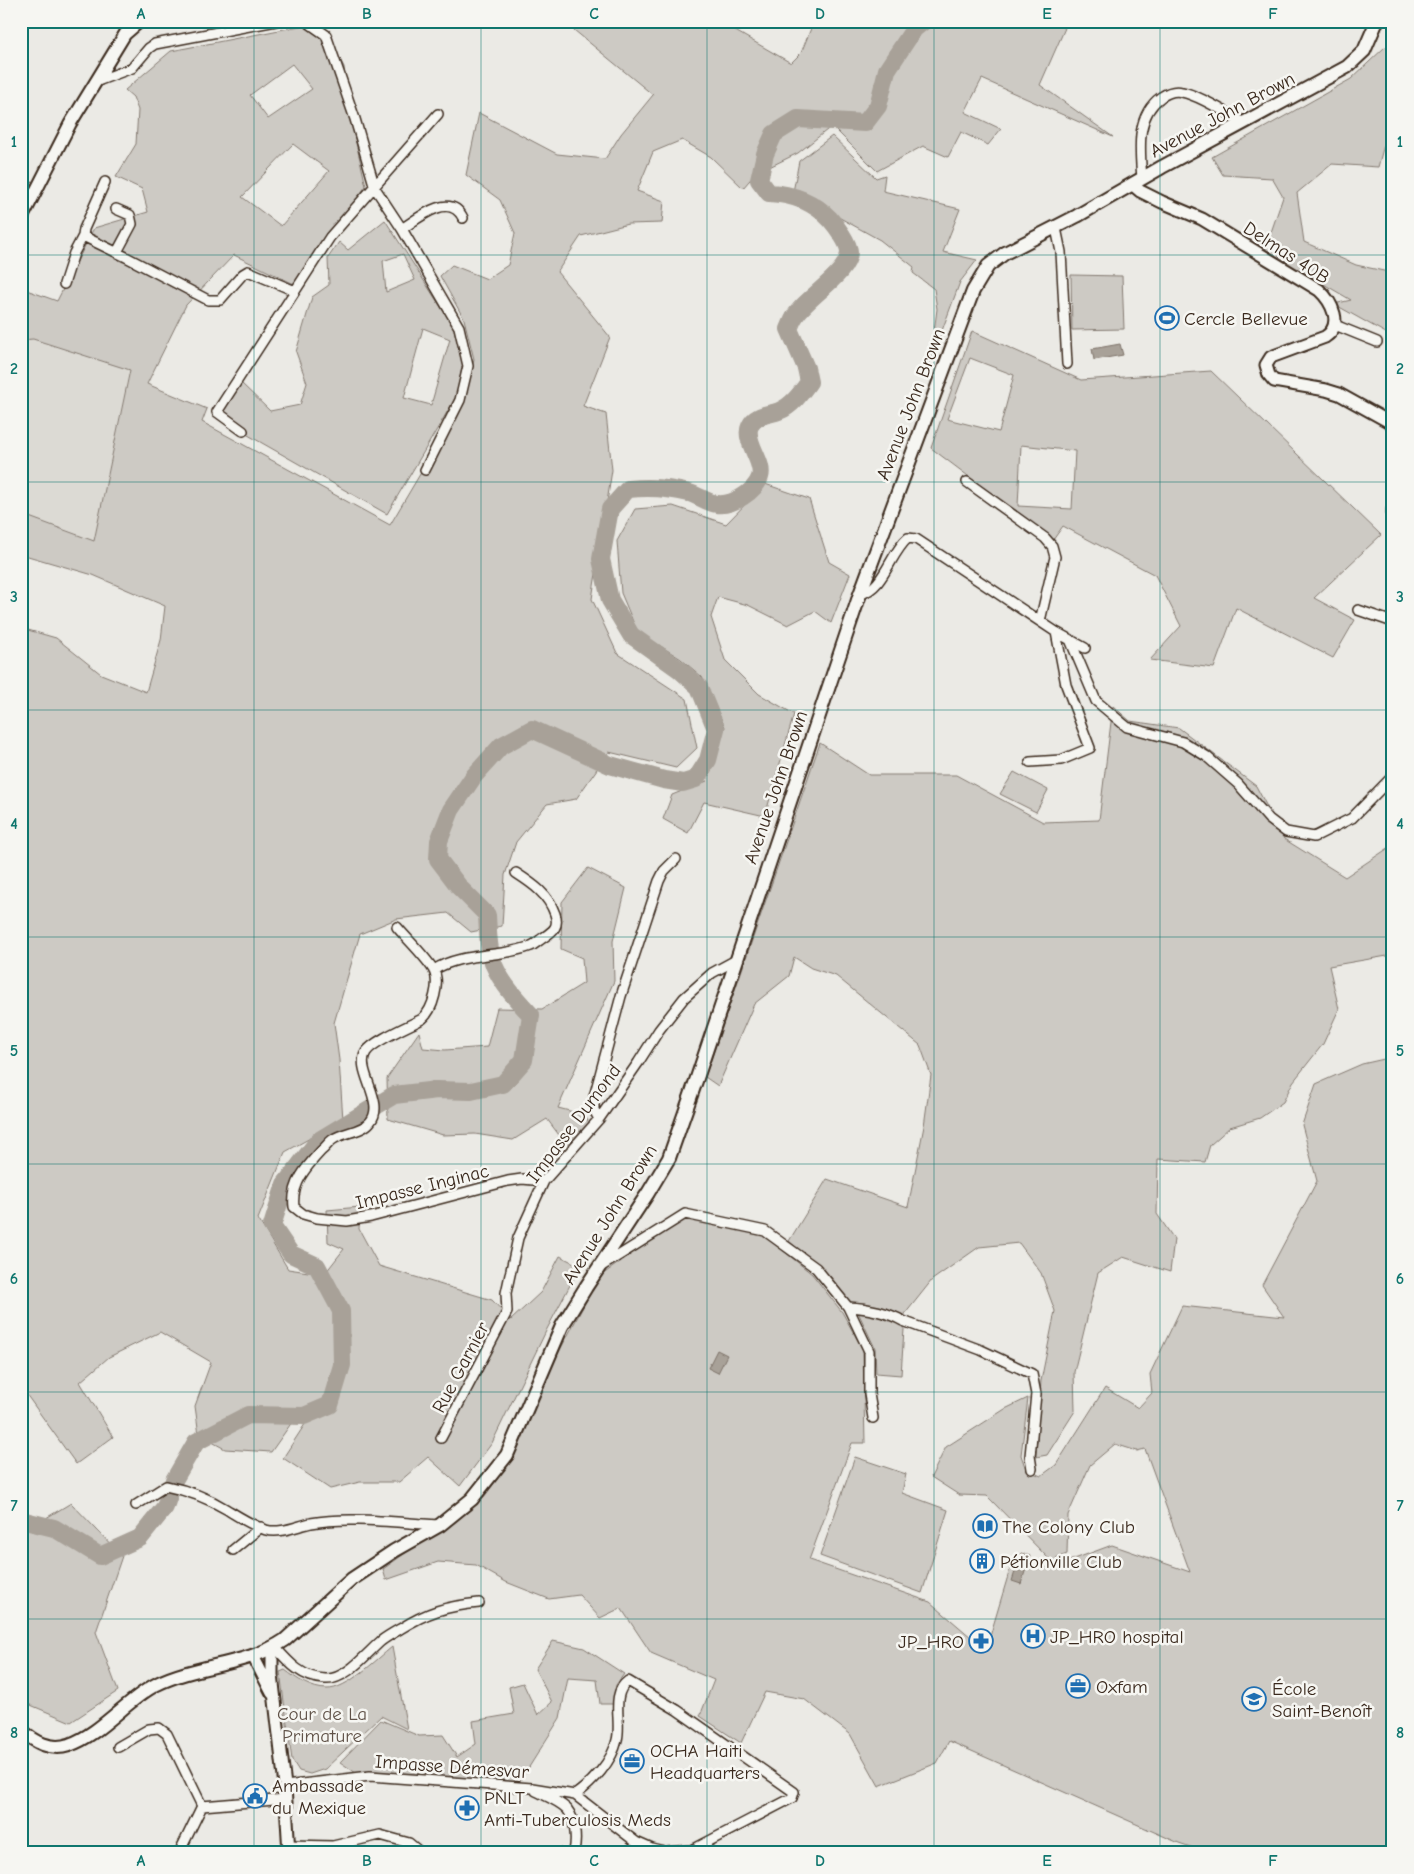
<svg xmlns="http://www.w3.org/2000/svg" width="1414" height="1874" font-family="'Comic Neue',sans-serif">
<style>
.built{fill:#dcdad4}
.green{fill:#cdcac4;stroke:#847a71;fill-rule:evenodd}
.water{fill:#a8a198;stroke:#7c7167}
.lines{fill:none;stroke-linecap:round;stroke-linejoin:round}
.river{stroke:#a8a198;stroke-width:18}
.minor-casing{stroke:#3b2a1e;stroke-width:12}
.tertiary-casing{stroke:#3b2a1e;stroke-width:15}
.secondary-casing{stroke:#3b2a1e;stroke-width:16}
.minor{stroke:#f6f6f2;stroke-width:9}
.tertiary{stroke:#f6f6f2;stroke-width:11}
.secondary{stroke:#f6f6f2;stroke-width:12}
.grid{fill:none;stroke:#0f766e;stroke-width:1;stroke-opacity:0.55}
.labels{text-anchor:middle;stroke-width:5;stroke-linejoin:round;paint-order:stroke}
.street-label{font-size:19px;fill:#3b2a1e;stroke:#f6f6f2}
.poi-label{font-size:19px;fill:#3b2a1e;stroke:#f6f6f2;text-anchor:start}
.park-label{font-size:19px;fill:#605248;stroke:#f6f6f2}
.neatline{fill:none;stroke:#0f766e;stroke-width:2}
.grid-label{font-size:16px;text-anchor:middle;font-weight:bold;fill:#0f766e}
</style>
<rect width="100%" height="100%" fill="#ebeae5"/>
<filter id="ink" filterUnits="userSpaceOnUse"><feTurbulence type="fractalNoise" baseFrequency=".02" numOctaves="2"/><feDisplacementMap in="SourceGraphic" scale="10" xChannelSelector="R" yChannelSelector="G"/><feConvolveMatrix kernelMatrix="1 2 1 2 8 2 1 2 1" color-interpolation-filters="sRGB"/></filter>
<g filter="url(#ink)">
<!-- built -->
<path class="built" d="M33,339l97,30 -36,172 -73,-27v-174z"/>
<!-- green -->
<path class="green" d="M563,21h155l73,42 10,-10 13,-32h234l17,7 -25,57 73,52 -131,-58 -17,33 36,17 -13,16 -27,-13 -13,25 -25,-11 -46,25 -45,-45 -34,27 -43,21 -12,14 -32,-31 -29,-17 -29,12 -16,39 27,10 -2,22 -34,1 -47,12 -24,36 53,65 -27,69 23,8 6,56 -20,129 25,54 70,46 10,49 -21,20 -67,-16 -33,47 -29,5 -31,38 -11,33 -3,51 -31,6 -23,-19 -52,6 -36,15 -26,89 5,37 4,60 -58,32 -27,67 30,50 27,4 22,40v51l-12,37 -28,14 -26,37 -46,-3 -26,-14 -4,-29 16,-44 -51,-30 -51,25 -29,25 33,55 -37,27 -55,-77v-759l35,10 45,36 45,18 15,-52 4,-34 -72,-31 -72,-21v-40l73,27 36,-171 -97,-31 -12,1v-52l36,13 37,-73 54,-16 -6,-23 -26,-12 20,-33 2,-34 -5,-13 -8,-7 46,-39 134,-26 23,12 16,30 3,37 19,82 -72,98 -60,-29 -48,50 -39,79 60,25 -5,13 188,103 75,-127 9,-39 -10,-40 -24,-43 12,-11 35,14 21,-14 7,-32 -15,-33 -34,-25 13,-62 78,41 48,5 16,-25 32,-39zM292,64l20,25 -44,30 -18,-24zM293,144l36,27 -48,55 -39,-29z
M1385,47l8,1v64l-15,55 -46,-3 -35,29 7,49 52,23 37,8v64l-59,-33 17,-4 -36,-21 -51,-26 19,-56 -11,-19 -49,-3 -11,-18 139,-78z
M832,136l44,42 9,-3 -2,16 77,18 -17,43 34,8 -17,22 -30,81 7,-54 -3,-20 -21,-16 1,-6 -34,-27 -87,-48 6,-31z
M385,220l68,106 10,37 -7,34 -69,117 -169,-96 22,-36 30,29 30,-6 7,-22 -11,-31 16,-55 17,-12 -1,-27 11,-16 9,8zM403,254l12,26 -29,12 -3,-31zM423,328l27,11 -19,66 -27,-7z
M1071,275l51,1 2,53 -52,1z
M972,331l109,49 130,-9 170,164 -67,63 41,22 -22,38 -97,-50 -22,60 -64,-8 31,-34 -26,-51 -92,-49 -10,14 -122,-92zM970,358l44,17 -15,57 -52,-13zM1021,445l54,6 -3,58 -54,-3z
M765,484l44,15 20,63 21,12 -19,49 -16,-12 -27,14 -40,-20 -30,-8 -7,20 14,43 34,34 35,20 -29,102 -61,-14 -16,31 -25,-14 9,-24 35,-14 18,-54 -23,-50 -21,-18 -44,-28 -16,-38 -4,-52 18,-32 38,-3 53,18z
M1113,706l17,15 49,7 77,58 28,53 61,38 48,-32v110l-64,11 10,43 -16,35 -30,38 -10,20 -23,16 -30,9 -20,18 -5,17 -47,-3 -1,55 17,25 -4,33 -47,-15 -25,16 -24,99 1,39 -28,44 -11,2 5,-76 14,-70 -14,-38 -22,-30 -40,4 -47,33 -27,34 -4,61 -25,-2 -1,-25 -17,-36 -27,-35 -42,-36 38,-62 81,28 16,-81 7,-51 -11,-30 -84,-69 -25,-8 -17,-11 -5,19 -35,28 -36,82 -13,-9 115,-334 49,32h87l87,47 56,-2z
M1014,772l34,18 -12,22 -36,-18z
M588,868l38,20 -13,53 1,40 -56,127 27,7 4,8 -21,24 -21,-28 -34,21 -38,-6 -32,1 -55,-16 -1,-41 32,-46 4,16 22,2 42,-3 10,-39 45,1 42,-26 -2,-25 -21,-9 1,-47z
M1393,1057v796h-185l-29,-10 -230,-102 -12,22 -58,23 -29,-52 -46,-35 -39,-7 -24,51 -41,-27 14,-36 -63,-27 -30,-45 -21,10 -21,-23 -30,4 -43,-17 -30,-17 -38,-3 -52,18 -3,-11 101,-72 26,-35 35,-84 54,-101 87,-62 79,21 47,38 30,38 21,38 2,93h-13l-43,117 121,42 56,48 24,-81 43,-2 59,-22 78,27 -45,-123 -8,2 -22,-7 -25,21 -22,50 -1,39 -16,7 -64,-65 -28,-1 -28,-18 15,-30 59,-38 23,-11 -7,57 5,15 15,6 15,-11 49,-77 33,20 14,-15 -2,-19 32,-68 102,11 -22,-32 55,-104 -15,-56 14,-41 46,-20z
M360,1207l-1,22 20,37 113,34 19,20 30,-28 19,-36 20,10 -33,63 -55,114 -32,43 -32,-29 -29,25h-39l-30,7 -47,-31 24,-37 24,-11 15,-46 -3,-59 -17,-33 18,-23 -16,-7 -1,-32z
M855,1457l51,17 -4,19 46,17 -26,83 -102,-37z
M71,1503l51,53 -26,76 22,59 -47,31 -50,-21v-168z
M553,1641l31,7 40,26 -8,11 -3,19h-13l-3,-24 -29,-2 -8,40 -41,65 -146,-12 -17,2 -16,-11 41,-42 38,16 24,-1 14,22 19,-13 -3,-23 41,-7 -5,-27 14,-4 15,32 14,-13 -17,-33z
M392,1647l15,82 -26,-13 -56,53 -15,5 -11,-3 -7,-11 -12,-88 5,-2c12,9 26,19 42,19 19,1 50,-30 65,-42z"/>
<!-- water -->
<path class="water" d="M1120,344l3,11 -29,5 -2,-11z
M717,1350l10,5 -9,18 -10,-5z
M1021,1553l9,3 -9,28 -9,-3z"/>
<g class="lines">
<!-- river -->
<path class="river" d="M21,1523l4,-2 29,7 46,28 40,-18 25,-31 9,-27 22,-38 52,-27 56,1 26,-11 12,-40 -1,-54 -24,-45 -26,-12 -19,-28 13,-42 33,-43 76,-46 43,-5 34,1 32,-7 21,-24 7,-45c-14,-15 -29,-31 -37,-50 -6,-15 -6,-34 -7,-50l-27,-27 -22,-29 1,-18 12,-31 23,-34 27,-30 31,-17 78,36 54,15 19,3 13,-4 12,-19 8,-31 -17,-42 -19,-17 -49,-35 -21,-35 -9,-41 9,-50 18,-20c20,-2 41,-1 61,4 9,2 18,10 28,11 15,2 38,-12 43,-27 5,-15 -17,-36 -10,-51 6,-12 19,-11 29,-15 13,-5 22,-18 30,-29l-3,-14 -17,-39c2,-4 3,-8 5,-11 10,-20 55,-44 55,-66 0,-9 -13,-26 -19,-33 -16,-17 -38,-25 -61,-26l-10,-13 6,-26 9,-20 24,-15 67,4 13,-17 9,-36 27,-41 10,-8"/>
<!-- minor casing -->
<g class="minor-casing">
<path id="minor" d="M306,21l20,14 29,84 20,69 27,41 57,98 9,39 -8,34 -35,70
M95,82l37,-14 17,-20 6,-4 121,-23
M1142,179c-2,-29 -7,-63 19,-82 6,-4 14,-7 21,-5 17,3 47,22 62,31
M105,182l-21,47 -1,7 43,21 82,43h12l23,-26 5,-3 47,20
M116,209l14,6 2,9 -15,28
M1056,228l5,24 6,112
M402,229c16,-11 48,-38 61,-11
M64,284l10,-31 9,-17
M1335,325l42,17
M243,431l-26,-19 113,-175 108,-123
M967,482l78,56 7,8 3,11 -15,64
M860,594c24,-5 30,-41 48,-56l8,1 140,93 29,16
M1358,610l35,12
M1071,642l25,59 31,26 56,15 23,14 32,28 31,35 17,13 28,5 38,-19 41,-42
M1030,762l31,-2 29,-12 -24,-63 -10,-53
M397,927c11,13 27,28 36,42 8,13 0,41 -11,50 -13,7 -49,22 -56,33 -12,18 21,51 4,70 -8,10 -27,10 -38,18 -4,3 -7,8 -11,11 -15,16 -30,33 -27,56l9,7 14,4 30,3 24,-4 137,-36 14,-2 22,2
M434,970c28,-18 66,-12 97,-24 3,-1 6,-4 9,-6 11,-8 20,-11 15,-26 -7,-20 -22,-30 -39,-41
M599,1119l-5,-9v-13l27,-101 38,-115 5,-10 12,-12
M602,1266l83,-52 80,17 51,37 32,39 21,44v43l4,24
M848,1307c19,1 39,5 55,14l78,29 51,24 4,20 -6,62 2,13
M441,1438l66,-126 -1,-19 12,-55 26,-57 55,-62 39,-56 21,-33 25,-32 28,-25 24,-13
M136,1505l30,-19c20,4 42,12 60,23 13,8 25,16 40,21 14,4 31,-4 45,-7 38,-7 89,0 129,2
M233,1550l28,-23
M275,1647c14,16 27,31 50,32 20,2 42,-26 56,-38 5,-4 12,-8 19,-12 27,-17 47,-23 79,-26
M118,1747l31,-18 10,-1 8,6 35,72
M285,1786l85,-10 162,12 43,7 61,47 16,7 13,3 27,-2 100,-52 2,-6 -117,-82 -49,-29c-18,13 -6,40 -11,59 -5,22 -24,42 -42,55
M536,1791c10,5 23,10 31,18 8,10 10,30 7,42l-4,2
M289,1845l44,1 47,-11 29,8 12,10
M179,1853l23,-47 84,-7
M536,1853h23"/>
</g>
<!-- tertiary casing -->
<g class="tertiary-casing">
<path id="tertiary" d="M1133,185l7,6 22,11 40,17 117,71c13,12 25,35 6,47l-54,20 -5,8 3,10 5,6 52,9 13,4 54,30
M21,220l49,-96 55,-90 15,-13
M1393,509v9
M272,1648v27l13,111 4,67
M253,1656l19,37"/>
</g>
<!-- secondary casing -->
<g class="secondary-casing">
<path id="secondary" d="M21,1730c14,12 29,21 48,15 32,-11 57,-45 88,-61 41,-20 90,-18 128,-44l67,-61 42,-28 46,-26 32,-26 35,-44 55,-129 24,-39 62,-94 21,-35 28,-80 163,-484 113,-303 15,-25 17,-13 72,-37 85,-49 185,-100 17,-16 13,-30"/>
</g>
<!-- minor -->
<use href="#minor" class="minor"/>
<!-- tertiary -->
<use href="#tertiary" class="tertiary"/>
<!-- secondary -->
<use href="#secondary" class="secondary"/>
</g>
</g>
<!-- grid -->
<path class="grid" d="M254,21v1832M481,21v1832M707,21v1832M934,21v1832M1160,21v1832M21,255h1372M21,482h1372M21,710h1372M21,937h1372M21,1164h1372M21,1392h1372M21,1619h1372"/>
<!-- icons -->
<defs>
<g id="stadium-ring" transform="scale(1.25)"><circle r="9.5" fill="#f6f6f2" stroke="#1f6fb2" stroke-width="1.5"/><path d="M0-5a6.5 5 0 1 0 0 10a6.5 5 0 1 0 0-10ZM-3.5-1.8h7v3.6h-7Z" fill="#1f6fb2"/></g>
<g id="library-ring" transform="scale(1.25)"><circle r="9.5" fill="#f6f6f2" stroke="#1f6fb2" stroke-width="1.5"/><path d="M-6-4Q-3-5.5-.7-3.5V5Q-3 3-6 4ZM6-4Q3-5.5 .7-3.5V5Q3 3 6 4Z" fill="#1f6fb2"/></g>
<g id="building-ring" transform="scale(1.25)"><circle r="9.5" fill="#f6f6f2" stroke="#1f6fb2" stroke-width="1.5"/><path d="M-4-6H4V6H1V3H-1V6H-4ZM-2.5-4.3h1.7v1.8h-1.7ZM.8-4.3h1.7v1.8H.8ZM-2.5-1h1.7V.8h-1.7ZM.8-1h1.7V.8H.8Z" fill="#1f6fb2"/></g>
<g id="hospital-ring" transform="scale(1.25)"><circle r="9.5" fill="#f6f6f2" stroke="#1f6fb2" stroke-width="1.5"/><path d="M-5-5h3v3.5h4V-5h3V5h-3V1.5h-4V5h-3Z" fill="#1f6fb2"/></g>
<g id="pharmacy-ring" transform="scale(1.25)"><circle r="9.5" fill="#f6f6f2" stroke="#1f6fb2" stroke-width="1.5"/><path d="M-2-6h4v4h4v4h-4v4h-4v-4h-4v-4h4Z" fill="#1f6fb2"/></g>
<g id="office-ring" transform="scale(1.25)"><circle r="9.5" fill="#f6f6f2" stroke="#1f6fb2" stroke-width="1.5"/><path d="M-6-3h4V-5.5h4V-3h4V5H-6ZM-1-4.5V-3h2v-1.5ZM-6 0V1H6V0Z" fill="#1f6fb2"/></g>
<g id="school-ring" transform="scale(1.25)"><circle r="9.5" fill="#f6f6f2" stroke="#1f6fb2" stroke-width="1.5"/><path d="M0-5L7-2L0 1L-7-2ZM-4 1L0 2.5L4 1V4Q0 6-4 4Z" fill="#1f6fb2"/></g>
<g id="civic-ring" transform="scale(1.25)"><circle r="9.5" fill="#f6f6f2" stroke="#1f6fb2" stroke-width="1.5"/><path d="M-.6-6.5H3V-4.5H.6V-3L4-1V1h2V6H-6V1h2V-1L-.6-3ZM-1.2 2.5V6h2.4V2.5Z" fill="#1f6fb2"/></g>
</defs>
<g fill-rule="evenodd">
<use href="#stadium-ring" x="1167" y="318"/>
<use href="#library-ring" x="985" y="1526"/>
<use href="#building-ring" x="982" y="1561"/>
<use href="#hospital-ring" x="1033" y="1636"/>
<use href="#pharmacy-ring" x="981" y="1641"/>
<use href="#office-ring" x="1078" y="1686"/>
<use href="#school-ring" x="1254" y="1699"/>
<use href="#office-ring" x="632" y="1761"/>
<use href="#civic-ring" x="255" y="1796"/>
<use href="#pharmacy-ring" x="467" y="1808"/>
</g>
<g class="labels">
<!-- street labels -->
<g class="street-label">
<text transform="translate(1222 114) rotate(-28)" y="7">Avenue John Brown</text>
<text transform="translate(1287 252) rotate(33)" y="7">Delmas 40B</text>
<text transform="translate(910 404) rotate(-69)" y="7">Avenue John Brown</text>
<text transform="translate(775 787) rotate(-71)" y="7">Avenue John Brown</text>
<text transform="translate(573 1123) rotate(-53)" y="7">Impasse Dumond</text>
<text transform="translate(422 1186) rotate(-14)" y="7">Impasse Inginac</text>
<text transform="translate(609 1214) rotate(-58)" y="7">Avenue John Brown</text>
<text transform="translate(460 1367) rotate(-62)" y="7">Rue Garnier</text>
<text transform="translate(452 1766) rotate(4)" y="7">Impasse Démesvar</text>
</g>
<!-- poi labels -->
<g class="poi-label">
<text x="1184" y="325">Cercle Bellevue</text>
<text x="1002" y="1533">The Colony Club</text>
<text x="1000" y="1568">Pétionville Club</text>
<text x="1050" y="1643">JP_HRO hospital</text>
<text x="964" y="1648" text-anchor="end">JP_HRO</text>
<text x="1096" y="1693">Oxfam</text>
<text x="1272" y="1695">École<tspan x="1272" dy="22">Saint-Benoît</tspan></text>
<text x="650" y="1757">OCHA Haiti<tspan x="650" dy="22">Headquarters</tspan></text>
<text x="272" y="1792">Ambassade<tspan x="272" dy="22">du Mexique</tspan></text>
<text x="484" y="1804">PNLT<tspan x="484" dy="22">Anti-Tuberculosis Meds</tspan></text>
</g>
<!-- park labels -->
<g class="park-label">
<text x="322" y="1720">Cour de La<tspan x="322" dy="22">Primature</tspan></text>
</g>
</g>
<!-- margin -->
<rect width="1414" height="1874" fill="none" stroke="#f6f6f2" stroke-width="55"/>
<rect x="28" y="28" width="1358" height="1818" class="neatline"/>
<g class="grid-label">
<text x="141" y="19">A</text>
<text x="367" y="19">B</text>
<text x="594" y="19">C</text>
<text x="820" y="19">D</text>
<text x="1047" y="19">E</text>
<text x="1273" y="19">F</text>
<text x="14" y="147">1</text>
<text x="1400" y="147">1</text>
<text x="14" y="374">2</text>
<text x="1400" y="374">2</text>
<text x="14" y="602">3</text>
<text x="1400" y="602">3</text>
<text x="14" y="829">4</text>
<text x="1400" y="829">4</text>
<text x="14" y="1056">5</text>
<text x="1400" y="1056">5</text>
<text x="14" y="1284">6</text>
<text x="1400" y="1284">6</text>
<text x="14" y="1511">7</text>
<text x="1400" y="1511">7</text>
<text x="14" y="1738">8</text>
<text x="1400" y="1738">8</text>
<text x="141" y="1866">A</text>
<text x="367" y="1866">B</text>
<text x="594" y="1866">C</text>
<text x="820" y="1866">D</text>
<text x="1047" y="1866">E</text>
<text x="1273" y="1866">F</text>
</g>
</svg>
